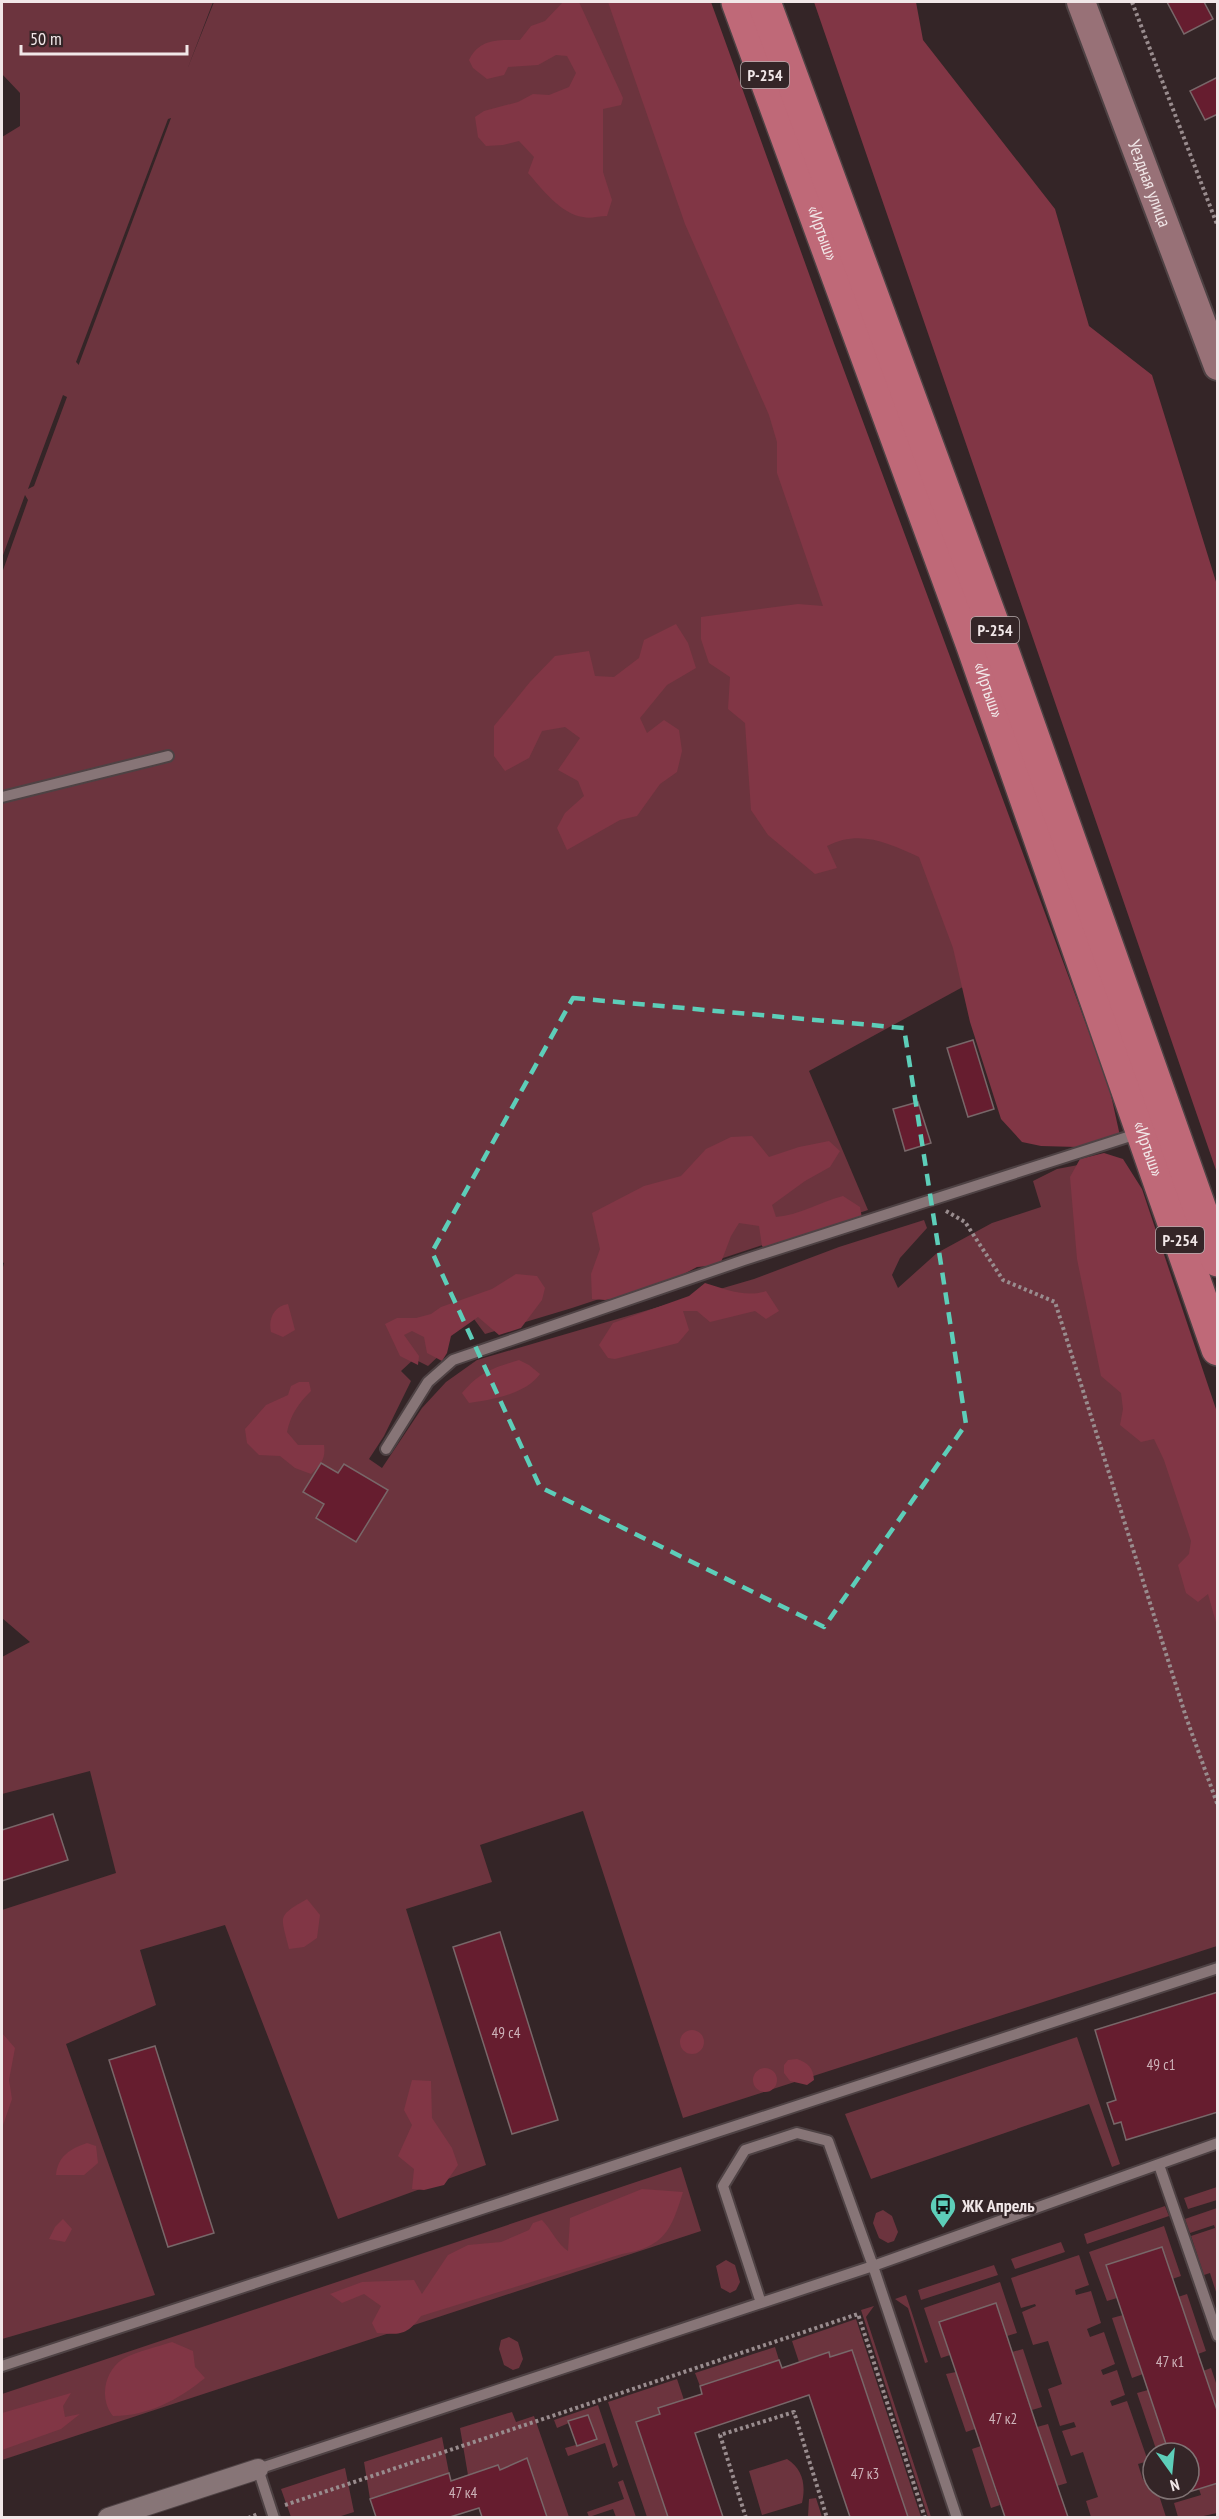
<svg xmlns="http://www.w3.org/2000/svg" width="1219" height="2519" font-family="'PT Sans Narrow',sans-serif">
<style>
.green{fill:#6c343e;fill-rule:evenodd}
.forest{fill:#813645}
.building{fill:#661d2f;stroke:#786769;stroke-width:1.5}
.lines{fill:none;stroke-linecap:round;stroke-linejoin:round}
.lane-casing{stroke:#4e4244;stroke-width:14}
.street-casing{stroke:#4e4244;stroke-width:22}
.secondary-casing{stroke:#4e4244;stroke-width:32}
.highway-casing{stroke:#4e4244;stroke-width:36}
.path{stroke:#998c8e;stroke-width:4;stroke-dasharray:3 3;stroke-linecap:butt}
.lane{stroke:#877577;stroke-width:10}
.street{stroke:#877577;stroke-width:20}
.secondary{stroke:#987177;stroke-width:28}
.highway{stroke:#bf6978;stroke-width:33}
.marked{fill:none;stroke:#5dceb9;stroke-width:4.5;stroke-dasharray:12 8;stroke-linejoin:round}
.labels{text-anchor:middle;stroke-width:5;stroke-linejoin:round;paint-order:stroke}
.number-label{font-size:15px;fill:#ceb4ba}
.shield{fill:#342527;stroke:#b8adae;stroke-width:1.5}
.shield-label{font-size:16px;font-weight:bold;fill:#f1e7e8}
.street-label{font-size:18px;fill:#f1e7e8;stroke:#342527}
.poi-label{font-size:18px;font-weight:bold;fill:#f1e7e8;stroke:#342527;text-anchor:start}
</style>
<rect width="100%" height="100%" fill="#342527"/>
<!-- green -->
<path class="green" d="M2,2h211l-26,68 27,-68h495l272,975 -172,94 59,139 -296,98 -87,26 -11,-15 -31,13 1,19 -16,15 -14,-7 -13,12 10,10 -27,55 -15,23 13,9 40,-60 24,-26 31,-22 277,-81 85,-32 85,-27 3,8 -27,30 -8,17 6,13 39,-35 55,-30 49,-16 -8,-26 24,-12 37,-7 123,260v524l-534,172 -100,-307 -103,34 12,37 -86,27 80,256 -148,54 -113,-294 -85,25 16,55 -90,39 89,251 -153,44v-429l114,-37 -26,-102 -88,23v-137l28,-15 -28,-24v-347l2,-8 -2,-1v-689l26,-73 -3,-5 -23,63v-421l18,-11v-33l-18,-19zM171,118l-92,246v1l-3,-3 92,-243zM63,395l4,2 -33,89 -6,3z
M1077,2037l43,127 -8,3 -23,-63 -218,75 -26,-65z
M681,2167l20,64 -699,229v-66z
M1217,2187v13l-29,9 -4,-11z
M1165,2206l4,10 -82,28 -3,-10z
M1217,2208h1l-1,87 -7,-22 -6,2 -13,-39 24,-8 -1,-3 -24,8 -5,-14z
M883,2210l9,6 6,16 -4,9 -6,2 -9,-5 -6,-15 3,-10z
M1164,2226l17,50 -9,3 -11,-32 -54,18 10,33 -10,3 -18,-49z
M1061,2242l4,10 -50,17 -4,-10z
M1079,2255l10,30 -14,5 1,5 15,-4 10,32 -14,6 3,8 14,-5 11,32 -14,6 2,5 14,-5 8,25 -15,6 2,5 15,-5 21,60 -10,3 5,16 10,-2v11h4l9,28h-75l-5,-16 12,-4 -15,-45 -12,4 -9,-25 14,-4 -2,-5 -14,4 -12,-37 14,-5 -14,-43 -15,4 -11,-33 14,-6 -1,-2 -14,4 -10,-30z
M726,2260l9,5 5,17 -4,8 -6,3 -9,-5 -5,-22z
M994,2265l4,10 -77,25 -3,-10z
M1000,2282l17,51 -10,3 -68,-14 11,33 -9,3 -17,-50z
M1187,2294l19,57 -8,3 -20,-57z
M906,2295l22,67 -3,1 -17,-55 -13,-9z
M874,2306l-8,11 65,200h-3l-67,-207z
M1123,2315l20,59 -11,4 -20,-60z
M856,2319l65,198h-13l-56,-167 -22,7 -2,-5 -29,10 -7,-21z
M509,2337l9,5 5,17 -4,9 -6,2 -9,-5 -5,-16 2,-9z
M775,2347l4,13 -79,26 -5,-13z
M1023,2349l19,58 -10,3 -20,-58z
M1211,2368l6,18v27l-14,-42z
M956,2372l19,57 -9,3 -20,-58z
M677,2379l7,21 -25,8 1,6 -24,8 32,95h-21l-39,-115z
M1148,2390l20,59 -11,3 -20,-59z
M598,2405l20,60 -5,3 -8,-25 -37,13 -3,-8 32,-9 -9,-24 -31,13 -3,-8z
M512,2412l4,10 18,-6 35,101h-22l-20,-58 -27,11 -2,-5 -30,10 -8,-47z
M1048,2424l19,59 -10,3 -20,-59z
M442,2437l7,36 -79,26 -6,-37z
M981,2446l19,59 -9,3 -19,-59z
M787,2459c16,10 19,26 15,44l-40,12 -13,-44z
M345,2468l9,44 -16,5h-47l-10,-28z
M623,2480l13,37h-20l-3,-8 -24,8 -2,-5 37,-13 -6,-17z
M1217,2483v30l-18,4h-21l-4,-14 27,-8 -2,-6z
M816,2498l6,19h-14l1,-18z"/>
<!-- forest -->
<path class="forest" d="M563,2h16l44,96 -2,7 -18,4v63l9,28 -5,16c-8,0 -17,3 -24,1 -22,-3 -41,-28 -55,-44l6,-16 -15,-16 -16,4 -17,1 -8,-9 -3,-20 9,-6 34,-9 15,-8 16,1 20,-8 7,-14 -9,-17 -11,-1 -18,10 -30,2 -4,8 -17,4 -14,-11 -4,-8c11,-22 29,-20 51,-20l11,-14 14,-5z
M608,2h103l124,344 274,740 11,50 -43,11 -36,-1 -19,-4 -21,-23 -31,-97 -17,-74 -34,-91c-30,-14 -60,-28 -92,-11l10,22 -22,6 -47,-39 -17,-25 -6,-87 -17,-14 2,-32 -21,-14 -8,-24v-22l97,-13 25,2 -46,-133v-31l-8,-27 -84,-191z
M814,2h102l7,38 132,169 34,117 63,49 65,210v588z
M676,624l12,19 8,25 -29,17 -27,33 7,15 17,-13 15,10 3,21 -5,21 -17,12 -23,32 -17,4 -53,30 -10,-22 8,-15 19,-17 -6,-15 -20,-11 22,-32 -15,-11 -23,4 -13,27 -24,13 -11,-15v-30l36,-44 25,-26 34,-5 6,25 19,1 25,-19 5,-18z
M752,1136l17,21 30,-10 30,-6 11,10 -10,16 -25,14 -33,24 4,12c24,-2 44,-15 67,-21l17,11 2,11 -96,32 -4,-4 -3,-20 -20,-3 -8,13 -11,29 -23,2 -26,14 -36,15 -30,4 -13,-1 -1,-25 9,-25 -8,-36 52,-27 37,-10 25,-27 25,-12z
M1104,1153l19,6 19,30 75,223v214l-9,-32 -10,8 -12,-9 -8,-28 11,-11 2,-13 -27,-81 -10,-21 -13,3 -21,-17 3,-16 -2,-16 -20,-17 -24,-117 -7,-82 10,-18z
M516,1274l21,2 8,12 -3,12 -21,28 -22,7 -21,-18 -27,19 -4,17 -5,8 -15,-8 -3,-16 -12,-6 -8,4 15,21 -1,9 -18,-9 -15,-32 12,-6h19l15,-4 10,-7 51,-18z
M705,1283c20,6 41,15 61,8l13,20 -13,8 -11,-8 -45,11 -13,-11h-14l6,19 -11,13 -63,16 -7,-1 -9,-13 14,-22 76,-27z
M288,1304l7,26 -12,7 -12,-5c-3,-13 3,-26 17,-28z
M519,1360l10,5 11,9c-14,20 -49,26 -71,29l-7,-10c18,-21 31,-25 57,-33z
M299,1382h10l2,9c-13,13 -20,23 -24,41l11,13h26c2,13 -3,20 -13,29l-16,-6 -15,-12 -21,-1 -12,-12 -2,-14 21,-24 22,-10 3,-9z
M307,1899l13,16 -3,23 -13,9 -15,2c-8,-34 -13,-32 18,-50z
M680 2042a12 12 0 1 1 24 0a12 12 0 1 1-24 0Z
M2,2033l13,15 -6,32 3,19 -10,29z
M797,2059c11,4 16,8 17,21l-7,5 -17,-4 -6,-8v-8l4,-5z
M753 2080a12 12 0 1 1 24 0a12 12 0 1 1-24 0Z
M412,2080l19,1 1,37 20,30 6,17 -14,20 -20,5 -12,-1 2,-20 -16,-13 14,-31 -8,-15z
M87,2143l9,3 2,17 -14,12h-28c2,-19 14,-26 31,-32z
M642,2189l41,3c-12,39 -19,55 -61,62l-201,62c-14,19 -20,19 -44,17l-5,-10 9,-17 -17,-12 -22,9 -12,-9 32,-12 52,-2 8,14 26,-39 20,-10 33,-3 28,-12 4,-7 9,-3c9,9 16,25 26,31l2,-33z
M63,2219l9,10 -7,13 -16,-3 6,-12z
M172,2342l21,9 2,16 10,11c-27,22 -57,38 -92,38 -14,-17 -9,-45 10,-57 14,-8 34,-12 49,-17z
M71,2393l-8,13 2,11 15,-3 -19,15 -59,21v-37z"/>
<!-- building -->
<path class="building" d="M1167,2h37l9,17 -29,15z
M1218,77v37l-13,6 -15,-29z
M973,1040l21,69 -26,8 -21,-69z
M918,1102l13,41 -26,8 -12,-42z
M321,1463l17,10 6,-9 44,26 -32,52 -40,-24 8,-14 -21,-12z
M53,1814l15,46 -66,21v-51z
M500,1932l58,188 -46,14 -59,-187z
M1218,1992v120l-92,28 -5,-18 -7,2 -7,-21 9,-3 -21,-70z
M155,2046l59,187 -46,14 -59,-187z
M1162,2247l56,166v70l-29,9v-39h-20l-63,-188z
M996,2303l41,124 31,90h-63l-66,-195z
M852,2350l56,167h-58l-41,-122 -114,38 28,84h-55l-32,-95 24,-8 -2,-6 44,-14 -2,-8 79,-26 3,8 47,-16 1,5z
M588,2415l9,24 -20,7 -9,-25z
M527,2458l20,59h-65l-3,-9 -29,9h-74l-6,-18 79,-26 2,8 47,-16 2,5z"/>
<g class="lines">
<!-- lane casing -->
<g class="lane-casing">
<path id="lane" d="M2,797l166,-41
M386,1449l42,-67 25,-22 291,-100 396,-127
M1159,2165l59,171
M761,2303l-38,-117 22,-36 52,-17 31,8 45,125 84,252
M2,2366l1216,-398
M274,2518l-16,-49 615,-203 345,-123"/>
</g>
<!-- street casing -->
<g class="street-casing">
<path id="street" d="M108,2518l150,-49"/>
</g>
<!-- secondary casing -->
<g class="secondary-casing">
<g id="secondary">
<path id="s1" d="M1081,2l137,364"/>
</g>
</g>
<!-- highway casing -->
<g class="highway-casing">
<g id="highway">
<path id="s2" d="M738,2l235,644 245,703"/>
<path d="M764,2l233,634 221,624"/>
</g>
</g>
<!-- path -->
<path class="path" d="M1132,2l86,225
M946,1211l19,11 38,58 52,22 131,415 32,89
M285,2505l573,-191 67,204
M248,2518l10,-4
M746,2518l-26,-83 74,-23 33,106"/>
<!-- lane -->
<use href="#lane" class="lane"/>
<!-- street -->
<use href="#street" class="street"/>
<!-- secondary -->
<use href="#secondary" class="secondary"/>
<!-- highway -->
<use href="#highway" class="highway"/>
</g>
<!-- marked area -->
<path class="marked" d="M573,998l331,30 62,396 -142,203 -284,-140 -108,-235z"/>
<!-- icons -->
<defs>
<g id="bus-pin" transform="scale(1.35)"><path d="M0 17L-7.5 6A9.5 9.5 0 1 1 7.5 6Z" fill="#5dceb9" stroke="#342527"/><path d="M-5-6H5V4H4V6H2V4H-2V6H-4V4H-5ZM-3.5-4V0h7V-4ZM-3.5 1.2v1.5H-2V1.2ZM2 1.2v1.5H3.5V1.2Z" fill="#111"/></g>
</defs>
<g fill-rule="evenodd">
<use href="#bus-pin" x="943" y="2206"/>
</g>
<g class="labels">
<!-- number labels -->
<g class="number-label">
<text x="506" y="2038">49 с4</text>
<text x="1161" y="2070">49 с1</text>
<text x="1170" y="2367">47 к1</text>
<text x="1003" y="2424">47 к2</text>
<text x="865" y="2479">47 к3</text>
<text x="463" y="2498">47 к4</text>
</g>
<!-- shield labels -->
<g class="shield">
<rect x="741" y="62" width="48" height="26" rx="4.5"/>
<rect x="971" y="617" width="48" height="26" rx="4.5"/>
<rect x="1156" y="1227" width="48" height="26" rx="4.5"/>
</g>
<g class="shield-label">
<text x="765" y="81">Р-254</text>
<text x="995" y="636">Р-254</text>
<text x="1180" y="1246">Р-254</text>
</g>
<!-- street labels -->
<g class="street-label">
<text dy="6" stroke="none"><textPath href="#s1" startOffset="194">Уездная улица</textPath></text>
<text dy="6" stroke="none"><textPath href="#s2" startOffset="246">«Иртыш»</textPath></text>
<text dy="6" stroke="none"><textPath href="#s2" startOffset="732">«Иртыш»</textPath></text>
<text dy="6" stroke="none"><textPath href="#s2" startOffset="1218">«Иртыш»</textPath></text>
</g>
<!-- poi labels -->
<g class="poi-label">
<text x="962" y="2212">ЖК Апрель</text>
</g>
</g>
<!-- border -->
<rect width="1219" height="2519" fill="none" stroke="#f1e7e8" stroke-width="6"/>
<!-- north arrow -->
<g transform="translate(1171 2471) rotate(165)"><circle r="28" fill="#342527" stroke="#807374" stroke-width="1.5"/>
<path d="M0-4.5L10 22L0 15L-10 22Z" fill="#5dceb9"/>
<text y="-9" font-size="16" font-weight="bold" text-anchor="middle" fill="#f1e7e8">N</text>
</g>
<!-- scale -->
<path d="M21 45v9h166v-9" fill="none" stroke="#f1e7e8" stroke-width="3"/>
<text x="30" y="45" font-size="18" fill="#f1e7e8" stroke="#342527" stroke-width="4.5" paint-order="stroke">50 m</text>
</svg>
